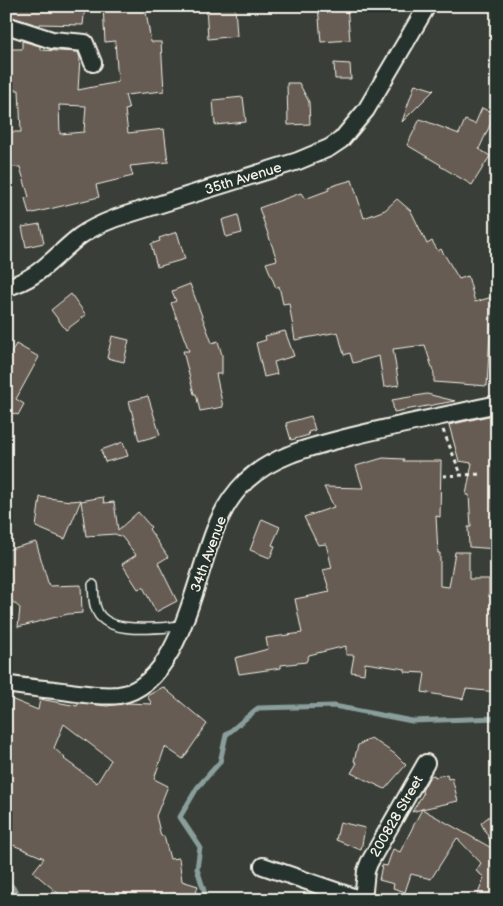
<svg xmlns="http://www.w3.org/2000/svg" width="503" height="906" font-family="'Balsamiq Sans',sans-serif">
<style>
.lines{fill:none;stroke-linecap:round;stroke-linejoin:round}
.stream{stroke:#8a9e9b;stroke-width:5}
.building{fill:#665b52;stroke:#f4f1e8;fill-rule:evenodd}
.lane-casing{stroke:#f4f1e8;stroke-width:12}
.street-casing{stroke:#f4f1e8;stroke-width:20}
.path{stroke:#f4f1e8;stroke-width:3;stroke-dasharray:4 4;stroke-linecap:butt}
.lane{stroke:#26332d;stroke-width:9}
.street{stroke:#26332d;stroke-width:16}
.labels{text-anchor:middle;stroke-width:4;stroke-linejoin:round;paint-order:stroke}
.street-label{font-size:14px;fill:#f4f1e8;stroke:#26332d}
</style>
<rect width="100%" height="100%" fill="#393f38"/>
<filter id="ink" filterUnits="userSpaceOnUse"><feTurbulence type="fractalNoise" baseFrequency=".02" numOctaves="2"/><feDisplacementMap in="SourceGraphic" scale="10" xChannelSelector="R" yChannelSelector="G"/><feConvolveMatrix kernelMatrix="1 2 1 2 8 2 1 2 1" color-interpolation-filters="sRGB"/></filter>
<g filter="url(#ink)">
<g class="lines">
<!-- stream -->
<path class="stream" d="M6,880l18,20
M207,900l-10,-31 3,-22 -20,-30 17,-29 23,-26 6,-27 32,-27 76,-2 78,15 85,-3"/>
</g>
<!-- building -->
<path class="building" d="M6,6h79l-2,19 -43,-1v2l-34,-11z
M103,6h42l6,36h10l3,49 -39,4 4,14 -4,1 3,23 36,-4 4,33 -38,4 3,10 -37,9 3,12 -70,17 -4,-16 4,-1 -9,-30 -14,-1v-31h2v-3h13l-2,-42h-13v-41h16v-8l18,5v4l38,2 2,6 -2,32 40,-8 -3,-41 -10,1zM59,105l27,1 -2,26 -24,2z
M206,6h29l2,30 -29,3z
M318,6h29l3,34 -29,2z
M334,63l16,1 1,15h-16z
M287,83h12l10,19 1,22 -22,1z
M415,84l19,6 -32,32z
M243,97l3,25 -31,3 -2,-25z
M482,108l13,6 -16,35 11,7 -18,29 -32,-19 1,-1 -34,-20 13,-26 39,15 6,-14 10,4z
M352,180l12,38 21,-8 12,-11 14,12 16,33 5,-3 6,10 3,-2 18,30 9,-3 7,26 17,-5 -5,89 -53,-4v-8l-9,-29 -32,4 6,36 -15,2 -5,-31 -26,7 -3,-10 -6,2 -6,-23 -43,8 -6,-37 -6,1 -4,-18 -3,2 -10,-25 11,-3 -18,-52 42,-15 4,6 24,-9 -1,-3z
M238,215l4,18 -16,4 -4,-17z
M40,224l4,19 -18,4 -4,-20z
M177,232l8,27 -28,8 -6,-23 9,-3 -1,-3z
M190,284l22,59 6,-2 4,14v19h-6l7,33 -23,4 -4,-17h-2l-11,-43h6l-18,-48 5,-2 -4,-10z
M71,294l15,21 -20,15 -15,-20z
M285,331l9,25 -20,6 3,12 -13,3 -8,-34 10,-3 -1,-4z
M112,336l17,4 -5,22 -17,-4z
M16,344l23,13 -23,42 8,5 -6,11 -9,-3 -3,4v-55z
M427,394l28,7 -61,11 -2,-12z
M148,396l12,39 -21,6 -10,-40z
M497,414v135l-28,-2 -1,-20h3l-2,-32h-3l6,-32 -13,-2 -10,-36z
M311,416l4,14 -7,2 1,3 -18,5 -5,-17z
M123,442l5,14 -23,6 -4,-12z
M383,458l21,1 -1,2h38l-1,56 -4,-1 2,37h2v33l9,1 6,-35h14v27h20v18l5,1v36l3,1v57l-31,-3 -3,10 -41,-7 3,-19 -20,-1v-3l-40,-6 -1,11 -13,-2 3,-17h-8v-9l-37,9 -3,7 -25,3v3l-42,6 -4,-16 33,-9 -2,-11 36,-5 -7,-34 35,-7 -7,-22 9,-2 -6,-24 -8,1 -14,-28 30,-10 -10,-20 39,1 -7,-22z
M40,497l31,4 10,-1 -16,39 -29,-12z
M103,497l1,6 10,-1 4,28 20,-18 13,15 -2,2 19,28 -10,6 19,38 -21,11 -13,-25 -5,2 -16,-25 14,-9 -14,-18 -7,-3 -29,2 -5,-35z
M262,519l18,8 -8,18 3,1 -5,12 -20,-8z
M36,542l13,44 32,-1 1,28 -14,1 -50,13 2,-19 -14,-12v-46z
M163,687l44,37 -24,35 -18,-12 -11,32 14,7 -12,30 5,20h3l6,23 9,-1 3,23 16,5 -4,14 -21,-7 -1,7h-106l-33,-28 11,-14 -38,-16v-145l32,13 2,-11 37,7 2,-3 28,3 19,-3 26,1 -5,-8zM64,724l47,36 -14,23 -33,-24 1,-1 -11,-10z
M371,738l24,16 11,11 -21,24 -34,-16 6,-10 -3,-2 4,-16z
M447,774l1,5 4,-1 6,23 -36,8 73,41 -14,-27 16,-13v90h-21l8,-23 -8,-6 5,-8 -24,-25 -26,41 -20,-5 -6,18 -12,-4 1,-4 -15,-4 3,-15 5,1 6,-17 7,3 22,-43 -10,3 11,-18 -1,-3 8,-15 4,-1 1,2z
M340,822l25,6 -4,22 -25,-10z"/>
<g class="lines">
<!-- lane casing -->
<g class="lane-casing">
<path id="lane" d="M93,585c1,7 0,16 3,23 8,29 65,19 87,18"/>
</g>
<!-- street casing -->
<g class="street-casing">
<path id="street" d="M6,25l46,15 33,3 8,20
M6,287c32,-7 49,-32 74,-51 11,-8 23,-13 36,-18l182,-57 31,-13 12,-8 25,-30 61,-104
M6,684c21,4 43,5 64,8 16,2 33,5 49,3 64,-10 77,-129 101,-177 6,-13 15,-26 26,-37 29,-27 69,-35 107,-45 48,-12 96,-21 144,-32
M263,866l99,34
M363,900l3,-29 3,-8 57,-100"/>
</g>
<!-- path -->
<path class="path" d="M443,430l18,44
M443,476l39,-2"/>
<!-- lane -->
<use href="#lane" class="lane"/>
<!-- street -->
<use href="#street" class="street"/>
</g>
</g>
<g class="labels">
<!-- street labels -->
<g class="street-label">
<text transform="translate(243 178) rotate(-17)" y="5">35th Avenue</text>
<text transform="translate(208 554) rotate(-70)" y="5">34th Avenue</text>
<text transform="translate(396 816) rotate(-60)" y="5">200828 Street</text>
</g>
</g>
<!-- margin -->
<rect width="503" height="906" fill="none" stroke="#26332d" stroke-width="25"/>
<rect x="12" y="12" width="478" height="881" fill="none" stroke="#f4f1e8" stroke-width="2" filter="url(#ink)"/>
</svg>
